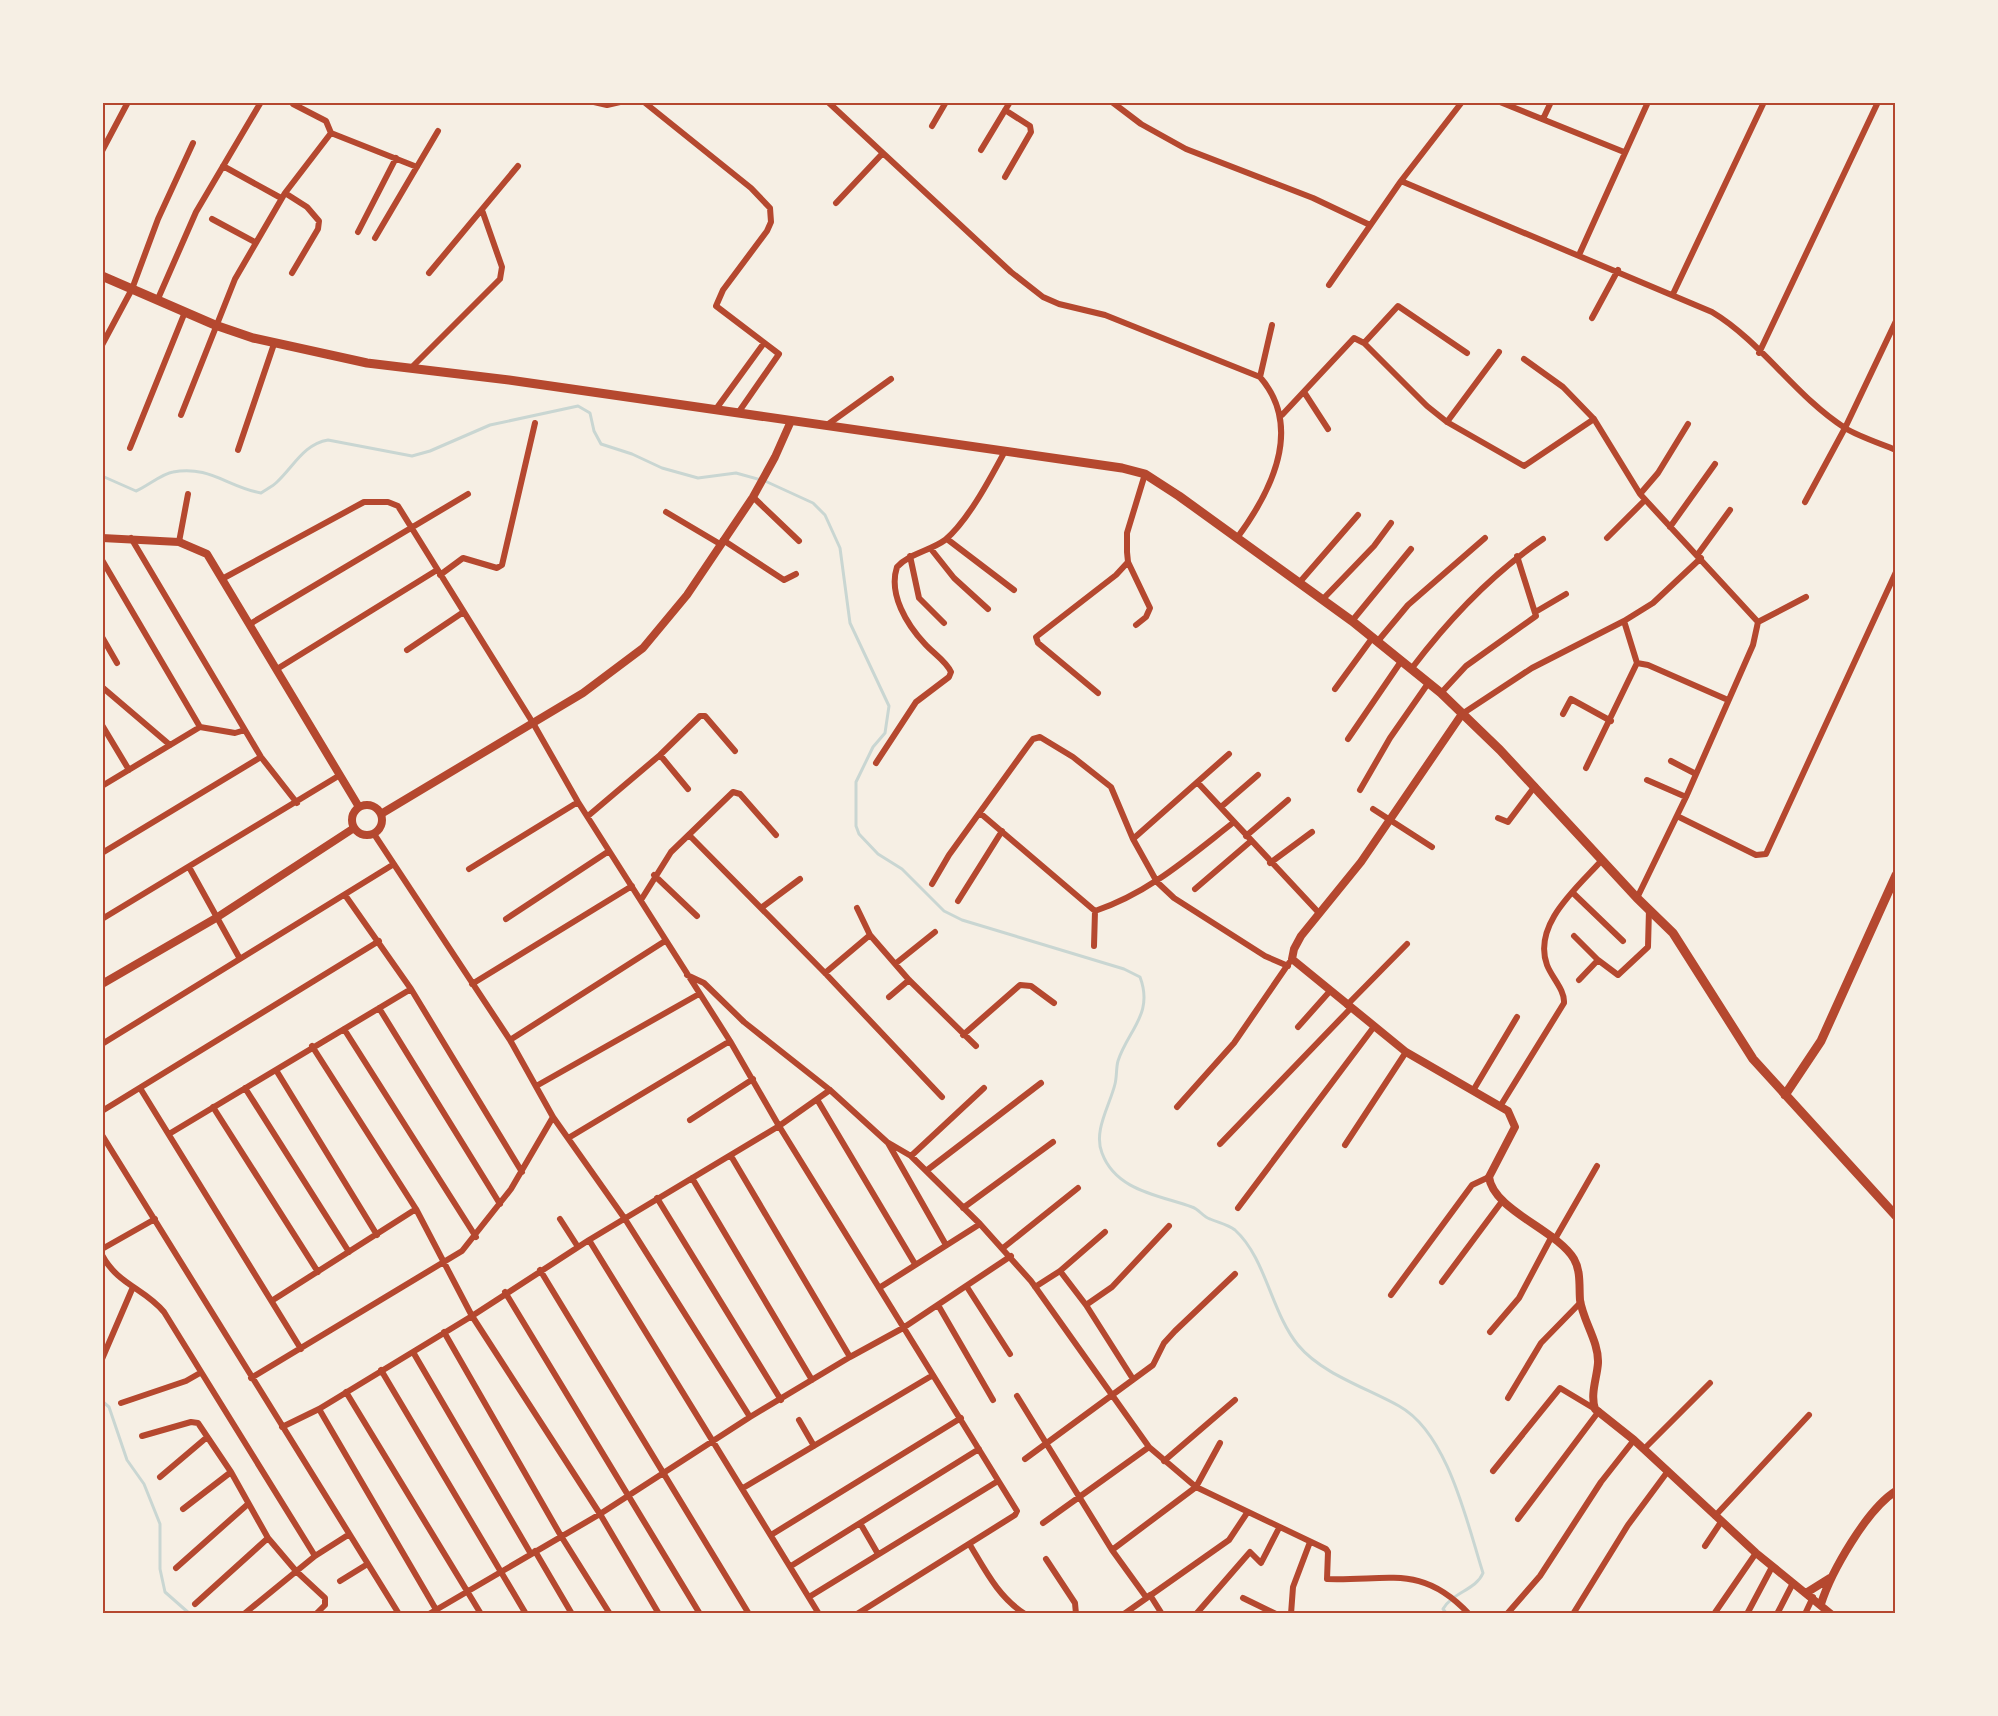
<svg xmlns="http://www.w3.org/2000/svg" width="1998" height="1716" font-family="Helvetica,sans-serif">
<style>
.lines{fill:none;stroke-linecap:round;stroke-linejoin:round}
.stream{stroke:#c9d6d2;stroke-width:3}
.minor{stroke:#b5482f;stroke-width:6}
.tertiary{stroke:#b5482f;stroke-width:8}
.primary{stroke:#b5482f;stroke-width:9}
.neatline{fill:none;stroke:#b5482f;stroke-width:2}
</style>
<rect width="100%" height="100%" fill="#f6efe4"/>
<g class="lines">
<!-- stream -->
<path class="stream" d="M102,476l34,15c10,-4 27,-18 37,-19 36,-7 55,15 88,21 6,-4 12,-7 16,-11 17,-16 27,-38 51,-42l84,16 18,-5 60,-26 88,-19 12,7 4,18 7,13 31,10 30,14 36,10 38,-5 29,8 48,22 12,12 15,33 10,75 39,83 -4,27 -12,14 -17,35v44l3,8 19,20 24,15 42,42 18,9 162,49 16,8c14,37 -12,53 -22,84 -2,7 -1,15 -3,23 -5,21 -22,47 -13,69 14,38 57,42 90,54 7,2 11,10 18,12 9,4 17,5 25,11 31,28 36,82 63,115 24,29 69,43 101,61 49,27 68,117 84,167 -7,17 -30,19 -40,36l4,5
M102,1401l7,6 18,53 17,24 16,40v45l5,23 25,22"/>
<!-- minor -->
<path class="minor" d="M594,102l13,3 13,-3
M644,102l107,86 19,20 1,14 -4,9 -44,59 -7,16 63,48 -41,59
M828,102l183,170 32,25 16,7 46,11 155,62c44,51 11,115 -23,161
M1112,102l29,22 45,25 127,49 57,27
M1500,102l124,50
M293,104l33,17 5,12
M1543,119l8,-17
M932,126l14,-24
M331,133l86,34
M981,150l29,-48
M102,151l26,-49
M223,166l58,32
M1005,177l26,-45 -1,-6 -25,-16
M1401,181l311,131c50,30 83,84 133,116 15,9 34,15 51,22
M285,193l22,14 12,14 -1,8 -26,44
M836,203l46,-49
M212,219l43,23
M358,232l38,-74
M375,238l63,-107
M1579,255l69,-153
M429,273l89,-107
M1329,285l72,-104 61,-79
M1673,294l91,-192
M157,301l39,-89 65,-110
M1592,318l26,-48
M1364,343l34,-37 69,47
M102,345l30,-56 26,-70 35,-76
M1759,353l119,-251
M1524,359l39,28 31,32 46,75 118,128 -5,23 -67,152 -49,101
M411,368l89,-89 2,-12 -20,-57
M1260,377l12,-52
M1304,392l24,37
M716,409l48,-66
M181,415l54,-136 50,-86 46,-60
M1282,415l72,-77 10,5 63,63 20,16 77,44 70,-47
M1447,422l52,-70
M827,425l64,-46
M130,448l55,-136
M238,450l36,-106
M1640,494l18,-21 30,-49
M753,497l46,44
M1805,502l40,-74 51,-107
M666,512l54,32
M1670,527l45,-63
M131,538l130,219 36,46
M1607,538l38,-38
M947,539l67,51
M723,540l61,40 12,-6
M179,542l9,-48
M931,549l23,29 34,31
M1698,554l32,-44
M910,556l9,42 25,25
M102,560l98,167
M440,575l23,-17 34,10 5,-3 33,-142
M222,579l142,-77h24l10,4 135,217 45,79 152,239 49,85 238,385 -2,4 -158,99
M1299,583l59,-68
M1323,599l51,-53 17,-23
M1537,611l29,-17
M1352,621l59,-72
M1758,622l48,-25
M250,624l218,-130
M1136,625l10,-8 4,-9 -22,-46 -1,-10v-19l18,-59
M102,637l15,26
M1378,641l30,-36 77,-67
M407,650l55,-37
M1637,663l11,2 80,35
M1412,668c37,-49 81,-95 131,-129
M277,669l160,-99
M102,687l68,58
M1335,689l38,-52
M1098,693l-60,-50 -2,-6 80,-62 12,-13
M1441,693l25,-27 70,-50 -19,-60
M1462,714l70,-46 92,-47 29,-18 48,-45
M1563,714l8,-15 40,22
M102,725l27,45
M1348,739l54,-79
M660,755l28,34
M1671,761l25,13
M876,763l40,-61 33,-25 2,-5c-5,-11 -18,-19 -26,-28 -18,-19 -37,-50 -28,-77 13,-14 33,-16 48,-27 23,-19 46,-63 60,-89
M1586,768l51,-105 -13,-42
M1647,780l39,17
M1198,783l121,130
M102,786l98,-59 35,6 10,-3
M1360,790l30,-52 39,-56
M1221,807l37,-32
M1373,809l59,38
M980,813l115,98c54,-18 94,-54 139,-89
M588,816l72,-61 40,-39h5l30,35
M1677,816l79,39 10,-1 130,-282
M1498,818l10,4 27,-36
M374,834l136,206 43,77 72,102 125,198
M689,835l136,138 117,124
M1246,836l42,-36
M1133,839l96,-85
M102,853l159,-96
M1270,863l42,-31
M189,867l51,92
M469,869l109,-67
M654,875l43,41
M932,884l17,-29 78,-108 6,-8 7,-2 33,20 38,30 22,52 24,43 17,16 91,58 23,10
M1195,889l56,-48
M1573,893l50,48
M345,895l66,94 111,183
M641,900l30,-48 62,-60 7,2 36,41
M958,901l44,-70
M761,908l39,-29
M857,908l13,27
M102,919l238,-144
M506,919l103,-68
M1574,936l24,24 -19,20
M1094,946l1,-35
M1598,960l20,15 30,-28 1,-38
M895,964l40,-32
M825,973l45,-38 39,45 67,66
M687,975l17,8 40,39 86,68 57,52 24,14 69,68 51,57 118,166 47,40 130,62 2,3 -1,27c63,2 95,-15 142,35
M472,984l160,-98
M889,997l20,-17
M1347,1005l60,-61
M379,1008l121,196
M1298,1027l32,-36
M344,1029l132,208
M963,1035l57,-50 11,1 23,17
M510,1040l155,-99
M102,1044l292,-180
M312,1046l104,163 56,107 128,198 59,100
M276,1070l101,165
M538,1085l161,-91
M140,1088l161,261
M245,1088l104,164
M1474,1089l43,-72
M818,1101l97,163
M1501,1105l63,-102c1,-13 -12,-25 -17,-38 -15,-41 31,-78 55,-105
M213,1107l105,165
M1177,1107l57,-64 55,-80
M102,1111l277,-170
M690,1120l63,-41
M169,1134l242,-145
M102,1135l297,479
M570,1137l160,-96
M888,1143l58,102
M1220,1144l131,-136
M1345,1145l61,-93
M731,1156l119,201
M911,1156l73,-68
M926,1171l115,-88
M692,1178l120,202
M657,1198l124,202
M963,1208l90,-66
M1238,1208l135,-180
M560,1219l18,28
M1555,1239l42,-73
M589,1240l230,374
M1003,1248l75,-60
M102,1249l53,-30
M102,1255c16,30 42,33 62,57l151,244
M540,1270l209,344
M1060,1271l26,34 47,74
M1442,1282l61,-82
M967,1287l43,67
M1035,1287l25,-16 45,-39
M879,1288l101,-64
M505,1292l195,322
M1391,1295l81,-110 17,-8
M273,1300l143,-91
M938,1305l55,95
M1086,1305l26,-18 57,-61
M444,1332l117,204 49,78
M1490,1332l29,-34 33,-62
M413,1352l118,202
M102,1359l31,-72
M381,1370l145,244
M251,1378l211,-127 49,-62 42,-72
M346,1392l135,222
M1017,1396l95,154 34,47
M1508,1398l33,-55 40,-41
M121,1403l65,-22 14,-8
M319,1409l119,204
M799,1420l15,26
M282,1427l37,-18 153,-93 117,-76 190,-114 51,-36
M142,1436l49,-14 7,1 33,49 37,66 28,33 29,27v7l-9,9
M1644,1449l66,-66
M1025,1459l128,-94 11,-22 11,-12 60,-57
M1164,1461l71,-61
M1493,1471l67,-83 35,21
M160,1477l46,-39
M743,1488l190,-113
M183,1509l48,-37
M1715,1516l94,-101
M1518,1519l81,-108
M860,1523l18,31
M1043,1523l106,-76
M771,1535l190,-117
M970,1545c15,25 29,53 55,69
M1705,1546l16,-24
M1112,1550l84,-63 24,-44
M535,1551l37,63
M1046,1559l29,44 1,11
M791,1566l188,-117
M176,1568l72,-64
M340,1581l26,-16
M1150,1595l12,19
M809,1597l189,-116
M1243,1598l33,16
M195,1604l73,-66
M1197,1613l53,-61 11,11 18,-35
M244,1614l71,-58 33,-21
M429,1614l171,-100 150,-97 100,-60 53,-29 108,-72
M1124,1614l105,-74 18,-27
M1291,1614l2,-27 17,-45
M1507,1614l33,-38 61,-94 33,-42
M1573,1614l55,-89 40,-54
M1714,1614l42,-61
M1747,1614l25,-47
M1777,1614l16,-31
M1805,1614l8,-17"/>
<!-- tertiary -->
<path class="tertiary" d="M102,538l77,4 28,12 152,253
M1462,714l-101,148 -60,74 -7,13 -2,10 114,93 102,59 7,16 -26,50c4,33 68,53 85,82 7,12 5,28 6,41 3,21 19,42 18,63 -1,15 -8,31 -3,46l39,31 122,113 75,61
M352 820a15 15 0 1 1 30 0a15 15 0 1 1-30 0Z
M381,814l202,-121 60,-45 44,-53 66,-98 22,-40 16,-36
M102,984l114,-66 138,-90
M1806,1593l24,-15
M1821,1604c10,-32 46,-95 75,-113"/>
<!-- primary -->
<path class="primary" d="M102,276l113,49 38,13 114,25 142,17 613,88 23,6 34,22 173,125 89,72 59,57 137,148 36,35 80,126 143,157
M1785,1095l36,-54 75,-166"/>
</g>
<!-- border -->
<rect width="1998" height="1716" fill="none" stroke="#f6efe4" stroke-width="207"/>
<rect x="104" y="104" width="1790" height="1508" class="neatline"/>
</svg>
